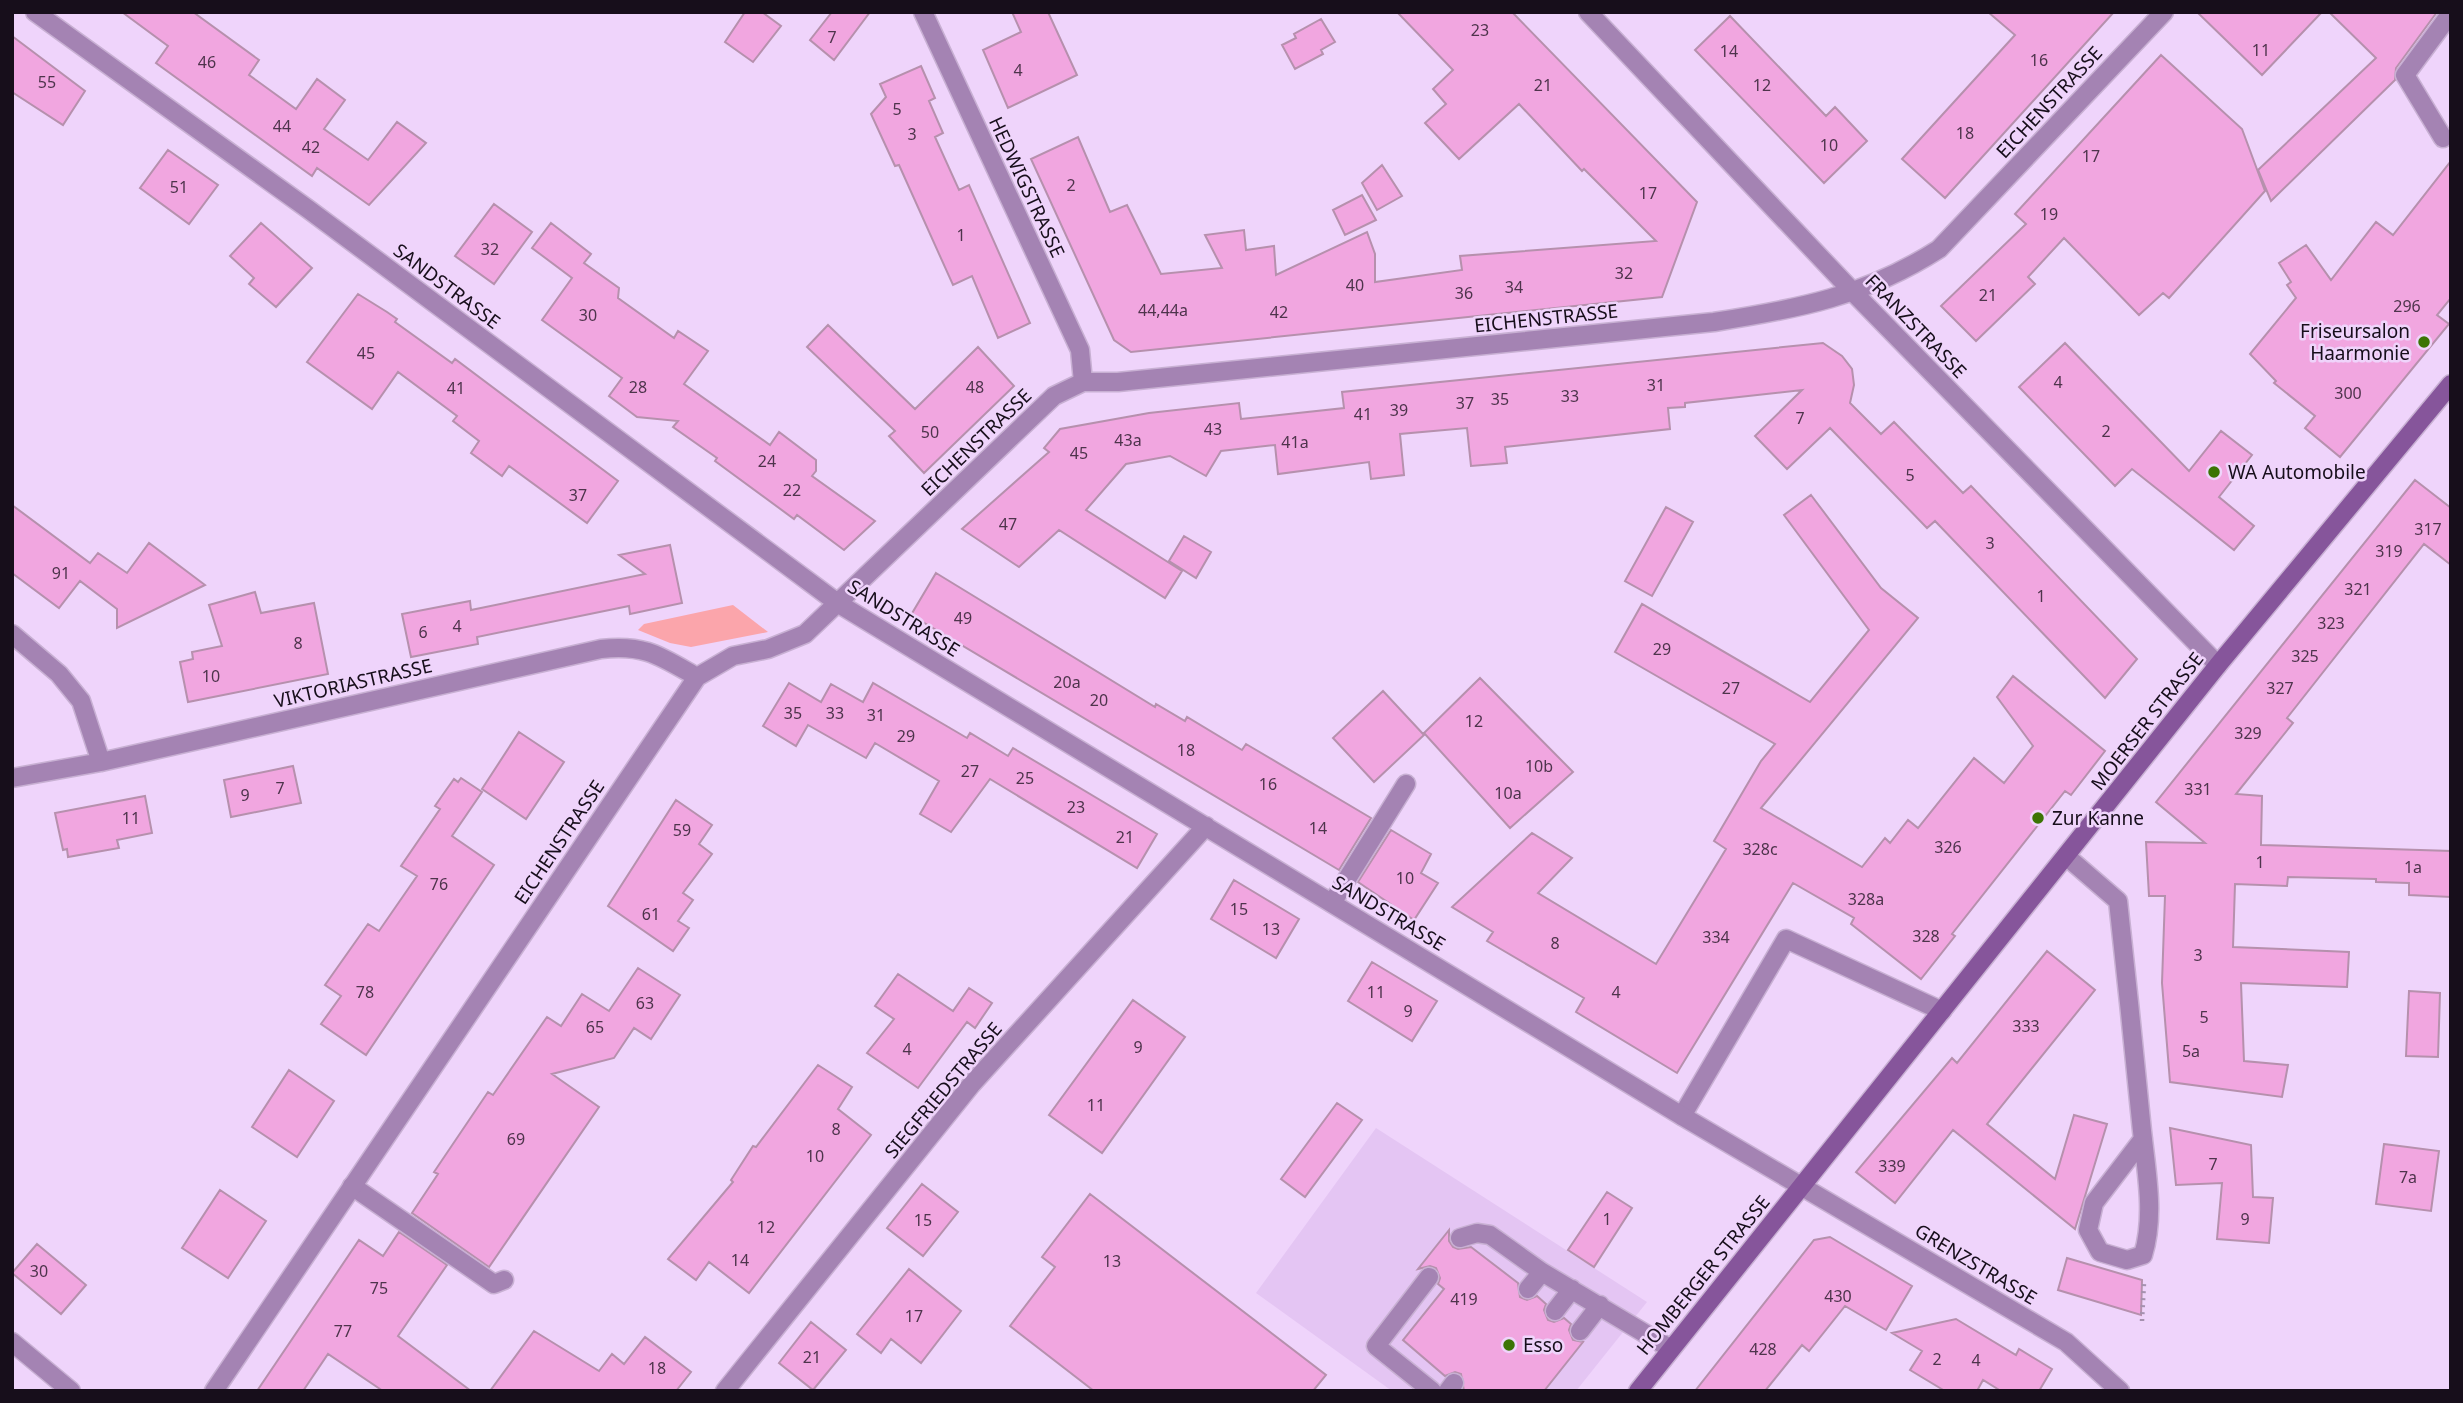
<svg xmlns="http://www.w3.org/2000/svg" width="2463" height="1403" font-family="'Noto Sans',sans-serif">
<style>
.built{fill:#e4c5f3}
.green{fill:#fba5ab}
.building{fill:#f1a6e0;stroke:#b690ad;stroke-width:2}
.lines{fill:none;stroke-linecap:round;stroke-linejoin:round}
.service-casing{stroke:#c8b0d3;stroke-width:21}
.minor-casing{stroke:#c8b0d3;stroke-width:21}
.secondary-casing{stroke:#c8b0d3;stroke-width:21}
.path{stroke:#a591af;stroke-width:4.5;stroke-dasharray:2 5;stroke-linecap:butt}
.service{stroke:#a483b3;stroke-width:18}
.minor{stroke:#a483b3;stroke-width:18}
.secondary{stroke:#86559b;stroke-width:18}
.poi-dot{fill:#3b7404;stroke:#efd4fb;stroke-width:2.5}
.labels{text-anchor:middle;stroke-width:5;stroke-linejoin:round;paint-order:stroke}
.number-label{font-size:16px;fill:#4e344c}
.street-label{font-size:19px;fill:#170e1b;stroke:#efd4fb}
.poi-label{font-size:19px;fill:#170e1b;stroke:#efd4fb;text-anchor:start}
</style>
<rect width="100%" height="100%" fill="#efd4fb"/>
<!-- built -->
<path class="built" d="M1376,1128l271,174 -71,89h-184l-136,-98z"/>
<!-- green -->
<path class="green" d="M733,605l35,27 -77,15 -21,-4 -32,-13 6,-6z"/>
<!-- building -->
<path class="building" d="M122,12h71l66,48 -10,15 47,34 21,-30 28,21 -21,29 44,31 29,-38 29,21 -57,62 -52,-37 -5,8 -156,-113 12,-17z
M745,12h17l19,14 -28,36 -28,-20z
M832,12h38l-36,48 -24,-20z
M1012,12h36l29,63 -69,33 -25,-58 38,-18z
M1397,12h115l185,190 -35,95 -531,55 -17,-12 -83,-181 47,-22 32,75 17,-7 34,69 61,-6 -17,-33 39,-5 2,20 28,-4 2,29 91,-43 8,22v28l87,-12 -2,-14 196,-15 -72,-72 -2,2 -63,-67 -60,55 -34,-36 21,-19 -13,-15 20,-19z
M1988,12h126l-169,186 -43,-39 113,-124z
M2197,12h125l-60,63z
M2329,12h108l-41,56 -1,12 -124,121 -13,-31 118,-112z
M1730,16l96,100 9,-9 32,34 -43,42 -129,-133z
M1321,19l14,23 -14,8 2,4 -28,15 -13,-24 14,-7 -2,-4z
M12,36l73,55 -22,34 -51,-33z
M2161,55l81,74 23,62 -96,107 -6,-5 -24,22 -75,-77 -36,39 7,7 -59,57 -35,-35 85,-82 -11,-10z
M921,66l14,32 -6,3 14,32 -8,4 24,53 10,-5 61,138 -32,15 -26,-62 -19,9 -54,-120 -4,1 -24,-52 15,-17 -6,-13z
M168,150l50,35 -29,39 -49,-36z
M2451,161v137l-14,17 12,9 -109,133 -35,-29 10,-12 -41,-33 2,-2 -26,-27 46,-56 -9,-13 4,-3 -12,-19 27,-18 25,35 45,-58 17,13z
M1382,165l20,31 -25,14 -15,-27z
M1362,195l14,25 -31,15 -12,-25z
M494,204l38,28 -38,52 -39,-28z
M261,223l51,45 -36,39 -27,-23 5,-6 -24,-22z
M551,223l40,31 -7,9 35,25 -1,10 56,40 4,-7 30,20 -24,33 86,61 9,-13 37,28v11l-4,5 63,45 -31,29 -47,-35 -3,4 -79,-58 2,-3 -44,-31 5,-6 -41,-4 -28,-21 13,-18 -80,-58 30,-42 -40,-30z
M358,294l29,18 10,7 -2,3 57,41 3,-4 163,122 -31,42 -78,-57 -7,10 -31,-23 8,-12 -26,-20 4,-5 -59,-44 -26,37 -65,-47z
M828,325l87,84 63,-62 36,39 -90,87 -35,-37 6,-5 -88,-84z
M1823,343l19,13 10,13 2,16 -4,18 31,31 13,-12 69,71 8,-7 166,173 -32,39 -170,-177 -8,7 -97,-100 -43,41 -32,-33 47,-46 -117,13v4l-17,1 2,21 -165,18 2,16 -36,3 -4,-38 -67,6 4,41 -33,4 -2,-17 -91,12 -3,-29 -54,6 -15,25 -36,-20 -44,8 -40,46 96,61 -17,27 -106,-68 -40,37 -57,-38 87,-77 -5,-4 16,-19 89,-16 90,-10 2,16 103,-11 -2,-16z
M2065,343l124,128 32,-40 31,24 -33,42 35,29 -20,24 -102,-81 -17,17 -96,-99z
M2415,480l36,28v57l-27,-21 -137,174 6,5 -57,71 26,2 -1,49 190,6v46l-42,-2v-12l-33,-1v-3l-88,-2 -1,9 -52,-2 -2,63 116,5 -2,35 -106,-4 3,78 44,4 -6,32 -112,-15 -8,-99 3,-87h-16l-3,-54 59,1 -49,-41z
M1811,495l70,93 37,30 -157,190 101,59 23,-29 5,5 18,-23 10,8 56,-70 30,25 29,-37 -36,-49 16,-21 92,75 -34,44 -6,-4 -113,143 3,2 -34,43 -70,-55 3,-6 -61,-35 -116,190 -101,-61 8,-14 -97,-57 6,-9 -41,-25 80,-74 40,25 -34,35 118,71 70,-115 -12,-8 47,-80 14,-17 -160,-92 27,-48 168,98 59,-72 -85,-115z
M12,505l78,58 8,-10 29,20 22,-30 56,42 -88,43v-19l-37,-28 -21,27 -47,-35z
M1666,507l27,15 -41,74 -27,-15z
M1184,536l27,16 -15,26 -27,-17z
M670,545l12,58 -52,11 -1,-8 -152,31 1,7 -67,13 -9,-43 68,-13 1,9 174,-36 -26,-19z
M936,573l219,134 1,-3 29,17 2,-4 55,33 4,-6 125,74 -32,52 -428,-255z
M255,592l6,21 53,-10 14,71 -140,28 -8,-40 13,-3 -1,-7 30,-6 -13,-41z
M1480,678l93,94 -63,56 -86,-95z
M789,683l32,19 10,-18 32,18 10,-19 94,55 3,-5 38,23 5,-8 144,86 -20,34 -147,-89 -39,53 -31,-18 19,-33 -64,-38 -9,15 -58,-33 -12,21 -33,-20z
M1383,691l41,44 -50,47 -41,-44z
M519,732l45,30 -38,57 -44,-30z
M293,766l8,37 -70,14 -7,-37z
M461,778l21,14 -30,44 42,29 -128,190 -45,-31 20,-28 -16,-11 43,-61 11,7 38,-55 -16,-10 39,-57 -5,-3 9,-13 10,-14 4,3z
M145,796l7,37 -35,7 2,8 -51,9 -1,-8 -4,1 -8,-37z
M676,800l36,25 -13,19 13,10 -29,39 10,7 -15,21 11,7 -16,23 -65,-45z
M1391,830l40,24 -10,19 17,10 -24,37 -56,-38z
M1234,880l65,39 -23,39 -65,-39z
M2047,951l48,39 -108,134 68,55 19,-64 33,9 -32,105 -122,-99 -58,73 -39,-31 96,-114 5,5z
M1372,962l65,39 -25,40 -64,-40z
M638,968l42,27 -29,44 -17,-11 -20,30 -62,16 47,33 -110,160 -77,-54 26,-39 -4,-2 54,-80 5,3 54,-78 14,9 21,-32 27,17z
M898,974l55,37 16,-23 23,15 -17,25 -8,-6 -49,66 -51,-35 27,-34 -19,-13z
M2409,991l31,2 -2,64 -32,-1z
M1133,1000l52,37 -83,116 -53,-38z
M818,1065l34,22 -14,22 33,26 -122,158 -40,-31 -13,18 -28,-21 65,-77 -2,-2 22,-34 3,1z
M289,1070l45,31 -37,56 -45,-30z
M1337,1103l25,17 -57,77 -24,-18z
M2170,1128l81,17 2,52 20,1 -4,45 -52,-4 5,-56 -46,2z
M2384,1144l55,7 -8,60 -55,-7z
M922,1184l36,28 -35,44 -36,-28z
M220,1190l46,31 -38,57 -46,-30z
M1607,1192l25,16 -38,59 -26,-17z
M1090,1194l236,181 -13,16h-219l-84,-65 45,-59 -13,-10z
M1449,1230v11l4,6 5,2 13,-2 47,36 2,14 7,3 10,-4 9,8 -2,6 4,10 6,2 10,-4 7,6 -2,6 4,10 10,2 -39,49h-80l-3,-17 -6,-2 -10,4 -42,-36 41,-51 -6,-5 2,-6 -4,-10 -6,-2 -12,3z
M399,1232l48,33 -49,71 73,55h-88l-55,-37 -25,37h-46l102,-151 24,16z
M1830,1237l82,49 -26,44 -41,-24 -36,45 -7,-6 -37,46h-70l119,-151z
M37,1244l49,41 -25,29 -49,-41z
M2067,1258l75,22 -1,35 -83,-25z
M909,1269l52,42 -40,52 -30,-24 -10,14 -24,-19z
M1956,1319l60,36 3,-6 33,20 -13,22h-38l-18,-11 -6,11h-32l-35,-21 12,-19 -30,-18z
M811,1322l35,28 -33,40 -34,-27z
M534,1331l65,40 13,-17 12,10 21,-27 46,35 -15,19h-186z"/>
<g class="lines">
<!-- service casing -->
<g class="service-casing">
<path id="service" d="M2443,138l-38,-63 46,-62
M1332,903l74,-119
M1682,1116l104,-177 156,72
M352,1186l142,98 10,-4
M1460,1238l17,-5 13,2 52,37 129,77
M1429,1277l-53,69 56,45
M1528,1289l14,-17
M1555,1311l17,-22
M1580,1331l20,-26
M1448,1391l6,-8"/>
</g>
<!-- minor casing -->
<g class="minor-casing">
<path id="minor" d="M35,12l273,197 531,395 843,512 384,226 54,49
M923,12l157,338 3,32
M1588,12l265,280 365,373
M12,634l47,40 22,27 20,61
M12,778l89,-16 500,-113c44,-5 59,7 96,28
M2066,856l52,45c8,73 16,147 23,220 4,44 15,92 2,134l-16,5 -27,-8 -12,-22 6,-27 49,-64
M12,1342l59,49
M214,1391l483,-714 36,-21 35,-7 37,-15 249,-238 29,-14h35l596,-60c84,-13 152,-26 225,-73l225,-237
M725,1391l246,-306 235,-259"/>
</g>
<!-- secondary casing -->
<g class="secondary-casing">
<path id="secondary" d="M1638,1391l580,-726 233,-281"/>
</g>
<!-- path -->
<path class="path" d="M2142,1321l2,-38"/>
<!-- service -->
<use href="#service" class="service"/>
<!-- minor -->
<use href="#minor" class="minor"/>
<!-- secondary -->
<use href="#secondary" class="secondary"/>
</g>
<!-- markers -->
<g class="poi-dot">
<circle cx="2424" cy="342" r="7"/>
<circle cx="2214" cy="472" r="7"/>
<circle cx="2038" cy="818" r="7"/>
<circle cx="1509" cy="1345" r="7"/>
</g>
<g class="labels">
<!-- number labels -->
<g class="number-label">
<text x="1480" y="36">23</text>
<text x="832" y="43">7</text>
<text x="2261" y="56">11</text>
<text x="1729" y="57">14</text>
<text x="2039" y="66">16</text>
<text x="207" y="68">46</text>
<text x="1018" y="76">4</text>
<text x="47" y="88">55</text>
<text x="1543" y="91">21</text>
<text x="1762" y="91">12</text>
<text x="897" y="115">5</text>
<text x="282" y="132">44</text>
<text x="1965" y="139">18</text>
<text x="912" y="140">3</text>
<text x="1829" y="151">10</text>
<text x="311" y="153">42</text>
<text x="2091" y="162">17</text>
<text x="1071" y="191">2</text>
<text x="179" y="193">51</text>
<text x="1648" y="199">17</text>
<text x="2049" y="220">19</text>
<text x="961" y="241">1</text>
<text x="490" y="255">32</text>
<text x="1624" y="279">32</text>
<text x="1355" y="291">40</text>
<text x="1514" y="293">34</text>
<text x="1464" y="299">36</text>
<text x="1988" y="301">21</text>
<text x="2407" y="312">296</text>
<text x="1163" y="316">44,44a</text>
<text x="1279" y="318">42</text>
<text x="588" y="321">30</text>
<text x="366" y="359">45</text>
<text x="2058" y="388">4</text>
<text x="1656" y="391">31</text>
<text x="638" y="393">28</text>
<text x="975" y="393">48</text>
<text x="456" y="394">41</text>
<text x="2348" y="399">300</text>
<text x="1570" y="402">33</text>
<text x="1500" y="405">35</text>
<text x="1465" y="409">37</text>
<text x="1399" y="416">39</text>
<text x="1363" y="420">41</text>
<text x="1800" y="424">7</text>
<text x="1213" y="435">43</text>
<text x="2106" y="437">2</text>
<text x="930" y="438">50</text>
<text x="1128" y="446">43a</text>
<text x="1295" y="448">41a</text>
<text x="1079" y="459">45</text>
<text x="767" y="467">24</text>
<text x="1910" y="481">5</text>
<text x="792" y="496">22</text>
<text x="578" y="501">37</text>
<text x="1008" y="530">47</text>
<text x="2428" y="535">317</text>
<text x="1990" y="549">3</text>
<text x="2389" y="557">319</text>
<text x="61" y="579">91</text>
<text x="2358" y="595">321</text>
<text x="2041" y="602">1</text>
<text x="963" y="624">49</text>
<text x="2331" y="629">323</text>
<text x="457" y="632">4</text>
<text x="423" y="638">6</text>
<text x="298" y="649">8</text>
<text x="1662" y="655">29</text>
<text x="2305" y="662">325</text>
<text x="211" y="682">10</text>
<text x="1067" y="688">20a</text>
<text x="1731" y="694">27</text>
<text x="2280" y="694">327</text>
<text x="1099" y="706">20</text>
<text x="793" y="719">35</text>
<text x="835" y="719">33</text>
<text x="876" y="721">31</text>
<text x="1474" y="727">12</text>
<text x="2248" y="739">329</text>
<text x="906" y="742">29</text>
<text x="1186" y="756">18</text>
<text x="1539" y="772">10b</text>
<text x="970" y="777">27</text>
<text x="1025" y="784">25</text>
<text x="1268" y="790">16</text>
<text x="280" y="794">7</text>
<text x="2198" y="795">331</text>
<text x="1508" y="799">10a</text>
<text x="245" y="801">9</text>
<text x="1076" y="813">23</text>
<text x="131" y="824">11</text>
<text x="1318" y="834">14</text>
<text x="682" y="836">59</text>
<text x="1125" y="843">21</text>
<text x="1948" y="853">326</text>
<text x="1760" y="855">328c</text>
<text x="2260" y="868">1</text>
<text x="2413" y="873">1a</text>
<text x="1405" y="884">10</text>
<text x="439" y="890">76</text>
<text x="1866" y="905">328a</text>
<text x="1239" y="915">15</text>
<text x="651" y="920">61</text>
<text x="1271" y="935">13</text>
<text x="1926" y="942">328</text>
<text x="1716" y="943">334</text>
<text x="1555" y="949">8</text>
<text x="2198" y="961">3</text>
<text x="365" y="998">78</text>
<text x="1376" y="998">11</text>
<text x="1616" y="998">4</text>
<text x="645" y="1009">63</text>
<text x="1408" y="1017">9</text>
<text x="2204" y="1023">5</text>
<text x="2026" y="1032">333</text>
<text x="595" y="1033">65</text>
<text x="1138" y="1053">9</text>
<text x="907" y="1055">4</text>
<text x="2191" y="1057">5a</text>
<text x="1096" y="1111">11</text>
<text x="836" y="1135">8</text>
<text x="516" y="1145">69</text>
<text x="815" y="1162">10</text>
<text x="2213" y="1170">7</text>
<text x="1892" y="1172">339</text>
<text x="2408" y="1183">7a</text>
<text x="1607" y="1225">1</text>
<text x="2245" y="1225">9</text>
<text x="923" y="1226">15</text>
<text x="766" y="1233">12</text>
<text x="740" y="1266">14</text>
<text x="1112" y="1267">13</text>
<text x="39" y="1277">30</text>
<text x="379" y="1294">75</text>
<text x="1838" y="1302">430</text>
<text x="1464" y="1305">419</text>
<text x="914" y="1322">17</text>
<text x="343" y="1337">77</text>
<text x="1763" y="1355">428</text>
<text x="812" y="1363">21</text>
<text x="1937" y="1365">2</text>
<text x="1976" y="1366">4</text>
<text x="657" y="1374">18</text>
</g>
<!-- street labels -->
<g class="street-label">
<text transform="translate(2049 102) rotate(-47)" y="7">EICHENSTRASSE</text>
<text transform="translate(1027 187) rotate(65)" y="7">HEDWIGSTRASSE</text>
<text transform="translate(447 286) rotate(37)" y="7">SANDSTRASSE</text>
<text transform="translate(1546 318) rotate(-6)" y="7">EICHENSTRASSE</text>
<text transform="translate(1916 326) rotate(46)" y="7">FRANZSTRASSE</text>
<text transform="translate(976 442) rotate(-44)" y="7">EICHENSTRASSE</text>
<text transform="translate(904 618) rotate(32)" y="7">SANDSTRASSE</text>
<text transform="translate(353 683) rotate(-13)" y="7">VIKTORIASTRASSE</text>
<text transform="translate(2147 721) rotate(-52)" y="7">MOERSER STRASSE</text>
<text transform="translate(559 842) rotate(-56)" y="7">EICHENSTRASSE</text>
<text transform="translate(1389 913) rotate(31)" y="7">SANDSTRASSE</text>
<text transform="translate(943 1090) rotate(-50)" y="7">SIEGFRIEDSTRASSE</text>
<text transform="translate(1976 1264) rotate(31)" y="7">GRENZSTRASSE</text>
<text transform="translate(1703 1275) rotate(-51)" y="7">HOMBERGER STRASSE</text>
</g>
<!-- poi labels -->
<g class="poi-label">
<text x="2410" y="338" text-anchor="end">Friseursalon<tspan x="2410" dy="22">Haarmonie</tspan></text>
<text x="2228" y="479">WA Automobile</text>
<text x="2052" y="825">Zur Kanne</text>
<text x="1523" y="1352">Esso</text>
</g>
</g>
<!-- border -->
<rect width="2463" height="1403" fill="none" stroke="#170e1b" stroke-width="28"/>
</svg>
